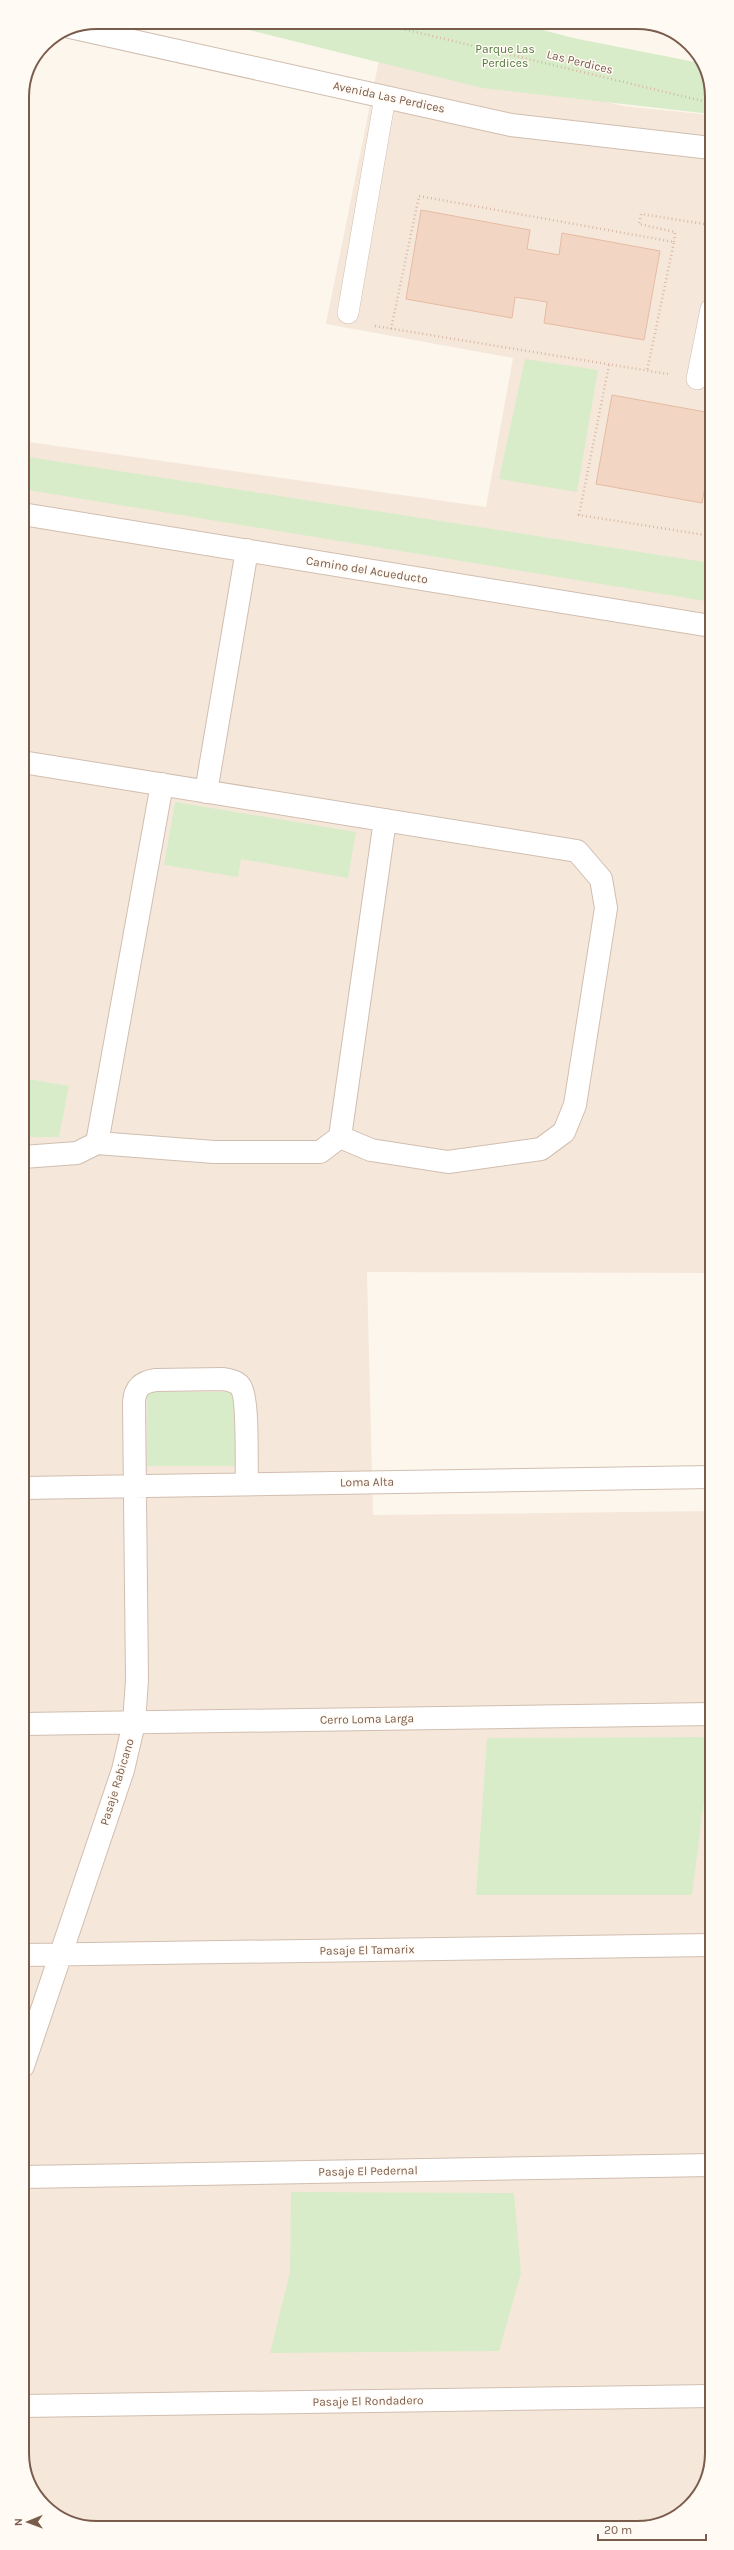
<svg xmlns="http://www.w3.org/2000/svg" width="734" height="2550" font-family="Karla,sans-serif">
<style>
.residential{fill:#f5e8da}
.green{fill:#d8ecc9}
.building{fill:#f3d5c3;stroke:#e6bba3}
.lines{fill:none;stroke-linecap:round;stroke-linejoin:round}
.service-casing{stroke:#d1beb0;stroke-width:22}
.minor-casing{stroke:#d1beb0;stroke-width:24}
.path{stroke:#d9b8a5;stroke-width:2.5;stroke-dasharray:1 3;stroke-linecap:butt}
.service{stroke:#fff;stroke-width:21}
.minor{stroke:#fff;stroke-width:22}
.labels{text-anchor:middle;stroke-width:3;stroke-linejoin:round;paint-order:stroke}
.park-label{font-size:12px;fill:#537a41;stroke:#fffaf3}
.street-label{font-size:12px;fill:#7a5c4d;stroke:#fffaf3}
.rim{fill:none;stroke:#7a5c4d;stroke-width:2}
</style>
<rect width="100%" height="100%" fill="#fdf6ec"/>
<!-- residential -->
<path class="residential" d="M382,45l241,61 88,9v1158l-344,-1 6,243 338,-4 1,943 -18,48 -42,25 -561,1 -43,-18 -25,-42 -1,-2027 464,66 27,-149 -187,-34z"/>
<!-- green -->
<path class="green" d="M217,22h296l60,16 127,25 11,19v32l-229,-26z
M525,359l73,11 -21,122 -78,-13z
M22,456l689,107v39l-689,-113z
M175,802l181,30 -8,46 -107,-19 -3,18 -74,-12z
M23,1078l46,8 -10,51h-36z
M147,1392h91l1,74h-92z
M712,1737l-20,158h-216l11,-157z
M291,2192l223,1 7,80 -22,78 -229,2 20,-81z"/>
<!-- building -->
<path class="building" d="M421,210l109,20 -3,19 32,6 3,-22 98,18 -16,89 -100,-17 3,-21 -32,-5 -3,21 -106,-19z
M612,395l99,18v70l-5,-1 -4,21 -106,-19z"/>
<g class="lines">
<!-- service casing -->
<g class="service-casing">
<path id="service" d="M348,313l37,-216
M697,379l14,-70"/>
</g>
<!-- minor casing -->
<g class="minor-casing">
<path id="minor" d="M70,27l441,98 200,23
M22,514l689,112
M22,762l555,89 24,28 5,29 -31,197 -11,27 -23,17 -93,13 -77,-12 -31,-13
M206,792l41,-242
M97,1143l65,-359
M23,1157l54,-4 20,-10 117,9h106l20,-15 45,-317
M23,1488l688,-11
M23,1724l689,-10
M23,1955l689,-10
M23,2066l100,-296 11,-47 3,-43 -3,-278c1,-14 7,-20 22,-22l67,-1c6,1 13,2 17,7 9,10 6,81 7,98
M23,2177l689,-12
M23,2406l689,-10"/>
</g>
<!-- path -->
<path class="path" d="M374,22l337,81
M674,242l1,-10 -36,-8 2,-10 70,11
M375,326l293,48
M391,329l28,-133 255,46 -27,129
M609,365l-30,150 132,21"/>
<!-- service -->
<use href="#service" class="service"/>
<!-- minor -->
<use href="#minor" class="minor"/>
</g>
<g class="labels">
<!-- park labels -->
<g class="park-label">
<text x="505" y="53">Parque Las<tspan x="505" dy="14">Perdices</tspan></text>
</g>
<!-- street labels -->
<g class="street-label">
<text transform="translate(580 62) rotate(14)" y="4">Las Perdices</text>
<text transform="translate(389 97) rotate(12)" y="4">Avenida Las Perdices</text>
<text transform="translate(367 570) rotate(9)" y="4">Camino del Acueducto</text>
<text transform="translate(367 1482) rotate(-1)" y="4">Loma Alta</text>
<text transform="translate(367 1719) rotate(-1)" y="4">Cerro Loma Larga</text>
<text transform="translate(117 1782) rotate(-73)" y="4">Pasaje Rabicano</text>
<text transform="translate(367 1950) rotate(-1)" y="4">Pasaje El Tamarix</text>
<text transform="translate(368 2171) rotate(-1)" y="4">Pasaje El Pedernal</text>
<text transform="translate(368 2401) rotate(-1)" y="4">Pasaje El Rondadero</text>
</g>
</g>
<!-- crop -->
<path d="M0 0H734V2550H0ZM97 29H637A68 68 0 0 1 705 97V2453A68 68 0 0 1 637 2521H97A68 68 0 0 1 29 2453V97A68 68 0 0 1 97 29Z" fill="#fffaf3" fill-rule="evenodd"/>
<path class="rim" d="M97 29H637A68 68 0 0 1 705 97V2453A68 68 0 0 1 637 2521H97A68 68 0 0 1 29 2453V97A68 68 0 0 1 97 29Z"/>
<!-- north arrow -->
<g transform="translate(28 2522) rotate(269)" stroke="#fffaf3" stroke-width="3" paint-order="stroke">
<path d="M0-3L7 15L0 10L-7 15Z" fill="#7a5c4d"/>
<text y="-6" font-size="11" font-weight="bold" text-anchor="middle" fill="#7a5c4d">N</text>
</g>
<!-- scale -->
<path d="M598 2534v6h108v-6" fill="none" stroke="#7a5c4d" stroke-width="2"/>
<text x="604" y="2534" font-size="12" fill="#7a5c4d" stroke="#fffaf3" stroke-width="3" paint-order="stroke">20 m</text>
</svg>
